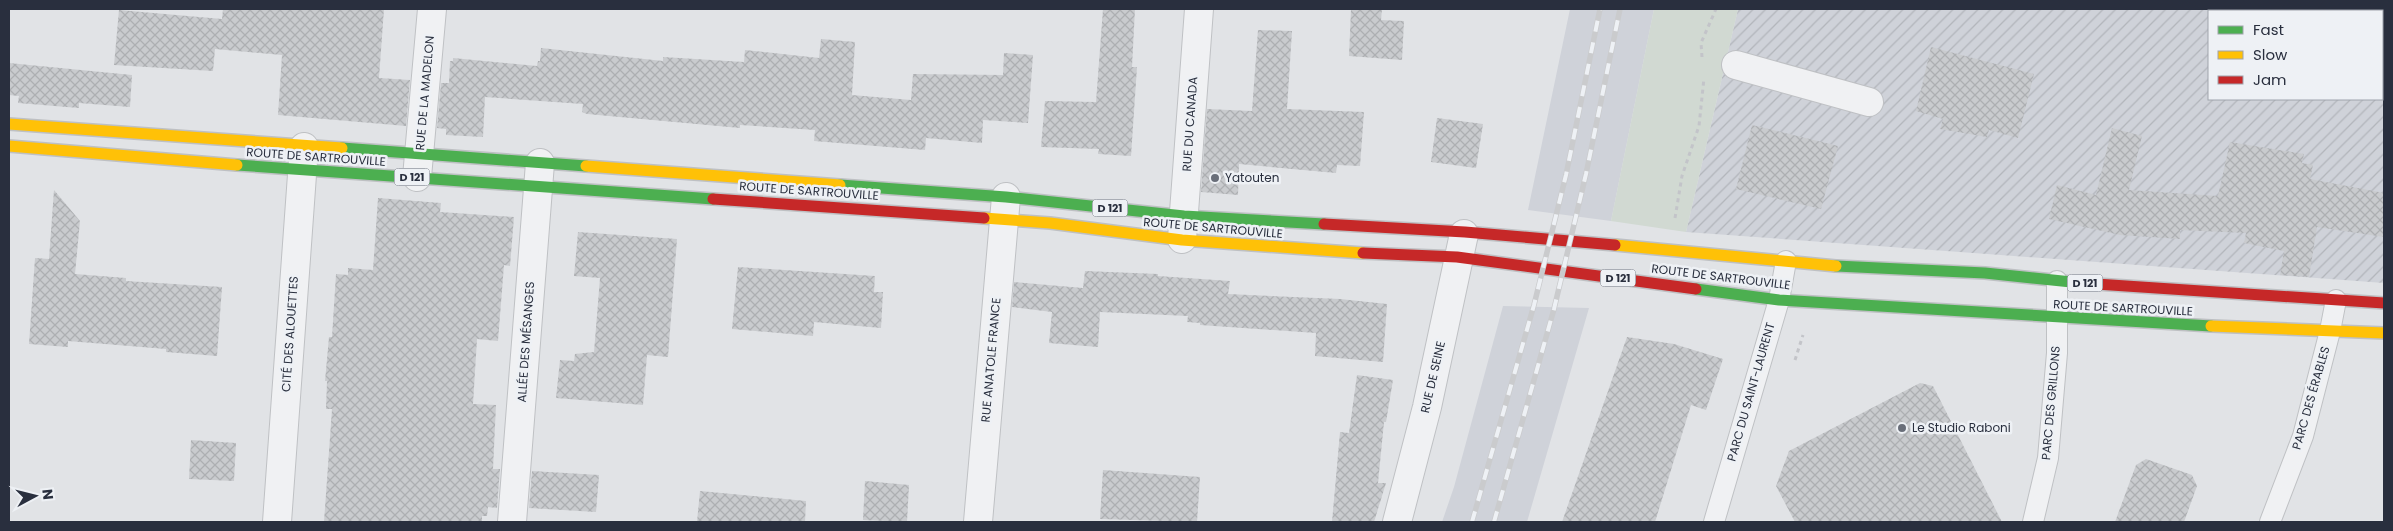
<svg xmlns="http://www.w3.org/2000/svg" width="2393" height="531" font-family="Poppins,sans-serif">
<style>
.built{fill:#cfd2d9}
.industrial{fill:url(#industrial-furrows);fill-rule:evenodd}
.park{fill:#d1d9d2}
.building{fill:url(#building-cross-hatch)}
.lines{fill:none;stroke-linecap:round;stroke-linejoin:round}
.lane-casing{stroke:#bfc1c4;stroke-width:22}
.street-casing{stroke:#bfc1c4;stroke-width:30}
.fast-casing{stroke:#bec0c3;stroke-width:14}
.slow-casing{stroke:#bec0c3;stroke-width:14}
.jam-casing{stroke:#bec0c3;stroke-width:14}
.path{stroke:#c3c4c9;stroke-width:3;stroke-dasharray:4 4;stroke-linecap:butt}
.lane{stroke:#f0f1f3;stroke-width:20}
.street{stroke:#f0f1f3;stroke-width:28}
.fast{stroke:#4caf50;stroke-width:11}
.slow{stroke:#ffc107;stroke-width:11}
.jam{stroke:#c62828;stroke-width:11}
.rail-casing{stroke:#cacbcd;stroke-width:5.5}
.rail{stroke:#eef1f5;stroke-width:4;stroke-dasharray:11;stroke-linecap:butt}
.poi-dot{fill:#696e79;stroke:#eef1f5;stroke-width:2}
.labels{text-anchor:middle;stroke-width:5;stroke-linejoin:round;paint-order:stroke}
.shield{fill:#eef1f5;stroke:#646975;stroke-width:1}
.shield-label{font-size:11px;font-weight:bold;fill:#292f3e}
.street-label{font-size:12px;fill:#292f3e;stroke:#eef1f5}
.poi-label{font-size:12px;fill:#292f3e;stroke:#eef1f5;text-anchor:start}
</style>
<defs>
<pattern id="industrial-furrows" width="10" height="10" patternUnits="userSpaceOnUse" patternTransform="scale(1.25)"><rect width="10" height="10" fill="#cfd2d9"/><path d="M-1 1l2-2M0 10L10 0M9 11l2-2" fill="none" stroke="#b2b5bb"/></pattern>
<pattern id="building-cross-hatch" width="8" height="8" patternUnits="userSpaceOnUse" patternTransform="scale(1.25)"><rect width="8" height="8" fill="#c9cbce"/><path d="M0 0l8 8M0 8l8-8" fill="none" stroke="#adafb2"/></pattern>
</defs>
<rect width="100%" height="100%" fill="#e1e3e6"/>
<!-- built -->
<path class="built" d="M1570,9h84l-43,212 -83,-11z
M1503,306l86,2 -62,214h-85l12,-35z"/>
<!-- industrial -->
<path class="industrial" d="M1738,9h646v274l-698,-51zM2209,11h173v88h-173z"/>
<!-- park -->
<path class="park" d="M1654,9h84l-52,223 -75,-11z"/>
<!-- building -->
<path class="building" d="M223,9h161l-5,69 31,2 -4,46 -128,-11 4,-60 -67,-6 -2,22 -99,-6 5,-55 103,9z
M1103,9h32l-3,58h5l-6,89 -33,-2 1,-5 -58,-2 4,-46 51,1z
M1351,9h31l-1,11 23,1 -2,39 -53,-4z
M1258,30l34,1 -5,78 77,3 -4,54 -23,-1 -1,8 -97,-9 -1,31 -37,-3 6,-83 45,2z
M821,39l34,3 -3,53 59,5 2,-26 90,1 1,-22 29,2 -5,68 -45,-3 -1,23 -56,-5 -1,12 -111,-9 1,-11 -75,-5v3l-153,-14 -5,-2 1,-8 -98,-7 -2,40 -37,-2v-6l-9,-1 4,-45h8l1,-22h3v-3l84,8 1,-5h2l1,-13 122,13v-4l81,5 1,-12 74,8z
M1931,47l103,27 -16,64 -29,-8 -2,7 -47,-8 3,-10 -27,-8z
M9,63l123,12 -2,32 -51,-4v5l-61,-5 1,-7 -10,-1z
M1437,118l46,6 -7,44 -45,-6z
M1752,125l86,21 -17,63 -85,-20z
M2112,128l30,8 -13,54 89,6 12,-54 74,12 -2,9 11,2 -3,14 74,14v44l-67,-10 -8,50 -29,-2 4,-24 -40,-8 2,-10 -66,-3v9l-60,-4 -71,-16 8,-34 39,10z
M54,190l26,31 -5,53 51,4v3l96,6 -5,69 -51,-4v-3l-98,-8v6l-39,-3 6,-86 14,1z
M378,198l63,5 -1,9 74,5 -4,49 -6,-1 -6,76 -21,-2 -4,65 23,1 -3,64h7l-3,39 -9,-1 -1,9h-5v6h-158l8,-113h-6l1,-28h-2l4,-44h3l4,-63 12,1v-7l25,2z
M578,232l99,7 -9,118 -21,-2 -4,50 -87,-7 4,-38 14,1 1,-7 19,-2 6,-74 -26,-2z
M738,267l137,9 -1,16h9l-2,36 -67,-6 -1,14 -81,-7z
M1085,271l73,3v2l72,5 -2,13 112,5 47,5 -4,58 -68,-6 1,-23 -116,-8v-2l-13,-1 1,-6 -88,-4 -2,35 -49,-4 3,-31 -40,-5 2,-25 69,6z
M1627,337l47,7 49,15 -17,51 -15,-5 -36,117h-93z
M1357,375l36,5 -7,42h-2l-6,61h8l-12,39h-42l8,-90 9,1z
M1920,383l13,3 69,136h-207l-19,-36 13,-35z
M191,440l45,3 -2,38 -45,-2z
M2146,459l46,16 5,11 -13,36h-69l21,-57z
M1103,470l97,7 -3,45 -97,-3z
M532,471l67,4 -3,37 -67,-4z
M865,481l44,4 -2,37 -44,-2z
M700,491l106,10 -1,21h-108z"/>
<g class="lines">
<!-- lane casing -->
<g class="lane-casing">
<path id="lane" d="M1714,522l65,-222 7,-39
M2033,522l15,-64 9,-105v-72
M2270,522l33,-86 27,-105 6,-31"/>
</g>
<!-- street casing -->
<g class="street-casing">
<path id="street" d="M1736,65l133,37
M417,177l15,-168
M1182,239l17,-230
M277,522l27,-375
M512,522l28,-359
M978,522l28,-325
M1397,522l30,-115 37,-173"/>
</g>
<!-- fast casing -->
<g class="fast-casing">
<path id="fast" d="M342,148l244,18
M237,165l476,34
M840,185l166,12 178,19 140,8
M1836,266l149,7 96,10
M1696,289l83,11 432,26"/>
</g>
<!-- slow casing -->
<g class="slow-casing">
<path id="slow" d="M9,124l333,24
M9,146l228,19
M586,166l254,19
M984,218l66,5 132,17 181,13
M1615,245l221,21
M2211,326l173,7"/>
</g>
<!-- jam casing -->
<g class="jam-casing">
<path id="jam" d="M713,199l271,19
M1324,224l141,8 150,13
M1363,253l94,4 239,32
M2081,283l303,20"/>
</g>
<!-- path -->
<path class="path" d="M1702,57l-1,-14 15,-34
M1675,218l7,-42 17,-50 5,-48
M1795,360l8,-25"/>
<!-- lane -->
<use href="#lane" class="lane"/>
<!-- street -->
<use href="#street" class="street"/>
<!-- fast -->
<use href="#fast" class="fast"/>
<!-- slow -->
<use href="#slow" class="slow"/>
<!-- jam -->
<use href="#jam" class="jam"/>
<!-- rail casing -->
<g class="rail-casing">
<path id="rail" d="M1472,522l62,-217 32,-130 34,-166
M1494,522l60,-213 32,-135 34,-165"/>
</g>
<!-- rail -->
<use href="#rail" class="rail"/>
</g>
<!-- markers -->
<g class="poi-dot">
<circle cx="1215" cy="178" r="5"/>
<circle cx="1902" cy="428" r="5"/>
</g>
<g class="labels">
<!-- shield labels -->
<g class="shield">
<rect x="394.5" y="168.5" width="35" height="17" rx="4"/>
<rect x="1092.5" y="199.5" width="35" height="17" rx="4"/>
<rect x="1600.5" y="269.5" width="35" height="17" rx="4"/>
<rect x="2067.5" y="274.5" width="35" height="17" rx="4"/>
</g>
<g class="shield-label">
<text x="412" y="181">D 121</text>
<text x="1110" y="212">D 121</text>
<text x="1618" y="282">D 121</text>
<text x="2085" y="287">D 121</text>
</g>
<!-- street labels -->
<g class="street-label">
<text transform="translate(425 93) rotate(-85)" y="4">RUE DE LA MADELON</text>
<text transform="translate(1190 124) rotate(-86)" y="4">RUE DU CANADA</text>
<text transform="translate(316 157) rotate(4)" y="4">ROUTE DE SARTROUVILLE</text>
<text transform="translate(809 191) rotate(4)" y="4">ROUTE DE SARTROUVILLE</text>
<text transform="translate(1213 228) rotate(5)" y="4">ROUTE DE SARTROUVILLE</text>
<text transform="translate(1721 277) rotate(7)" y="4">ROUTE DE SARTROUVILLE</text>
<text transform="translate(2123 308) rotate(3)" y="4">ROUTE DE SARTROUVILLE</text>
<text transform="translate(290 334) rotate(-86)" y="4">CITÉ DES ALOUETTES</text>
<text transform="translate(526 342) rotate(-86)" y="4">ALLÉE DES MÉSANGES</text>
<text transform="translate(991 360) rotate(-85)" y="4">RUE ANATOLE FRANCE</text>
<text transform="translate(1433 377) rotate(-77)" y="4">RUE DE SEINE</text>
<text transform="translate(1751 392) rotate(-74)" y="4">PARC DU SAINT-LAURENT</text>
<text transform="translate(2311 398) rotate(-74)" y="4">PARC DES ÉRABLES</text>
<text transform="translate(2051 403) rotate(-85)" y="4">PARC DES GRILLONS</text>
</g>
<!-- poi labels -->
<g class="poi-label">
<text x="1225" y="182">Yatouten</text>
<text x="1912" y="432">Le Studio Raboni</text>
</g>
</g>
<!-- border -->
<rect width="2393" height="531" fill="none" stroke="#292f3e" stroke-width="20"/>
<!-- legend -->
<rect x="2208" y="10" width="175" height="90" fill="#eef1f5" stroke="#9fa3ac"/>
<rect x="2218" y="26" width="25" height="8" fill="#4caf50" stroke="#9fa3ac"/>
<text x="2253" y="35" font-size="15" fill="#292f3e">Fast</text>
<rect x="2218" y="51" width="25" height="8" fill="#ffc107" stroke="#9fa3ac"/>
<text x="2253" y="60" font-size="15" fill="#292f3e">Slow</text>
<rect x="2218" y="76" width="25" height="8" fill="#c62828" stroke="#9fa3ac"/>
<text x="2253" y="85" font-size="15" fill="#292f3e">Jam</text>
<!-- north arrow -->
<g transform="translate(35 496) rotate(83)" stroke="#eef1f5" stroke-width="4" paint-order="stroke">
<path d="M0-4L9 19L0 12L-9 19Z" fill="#292f3e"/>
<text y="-8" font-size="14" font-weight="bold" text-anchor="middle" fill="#292f3e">N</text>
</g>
</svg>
